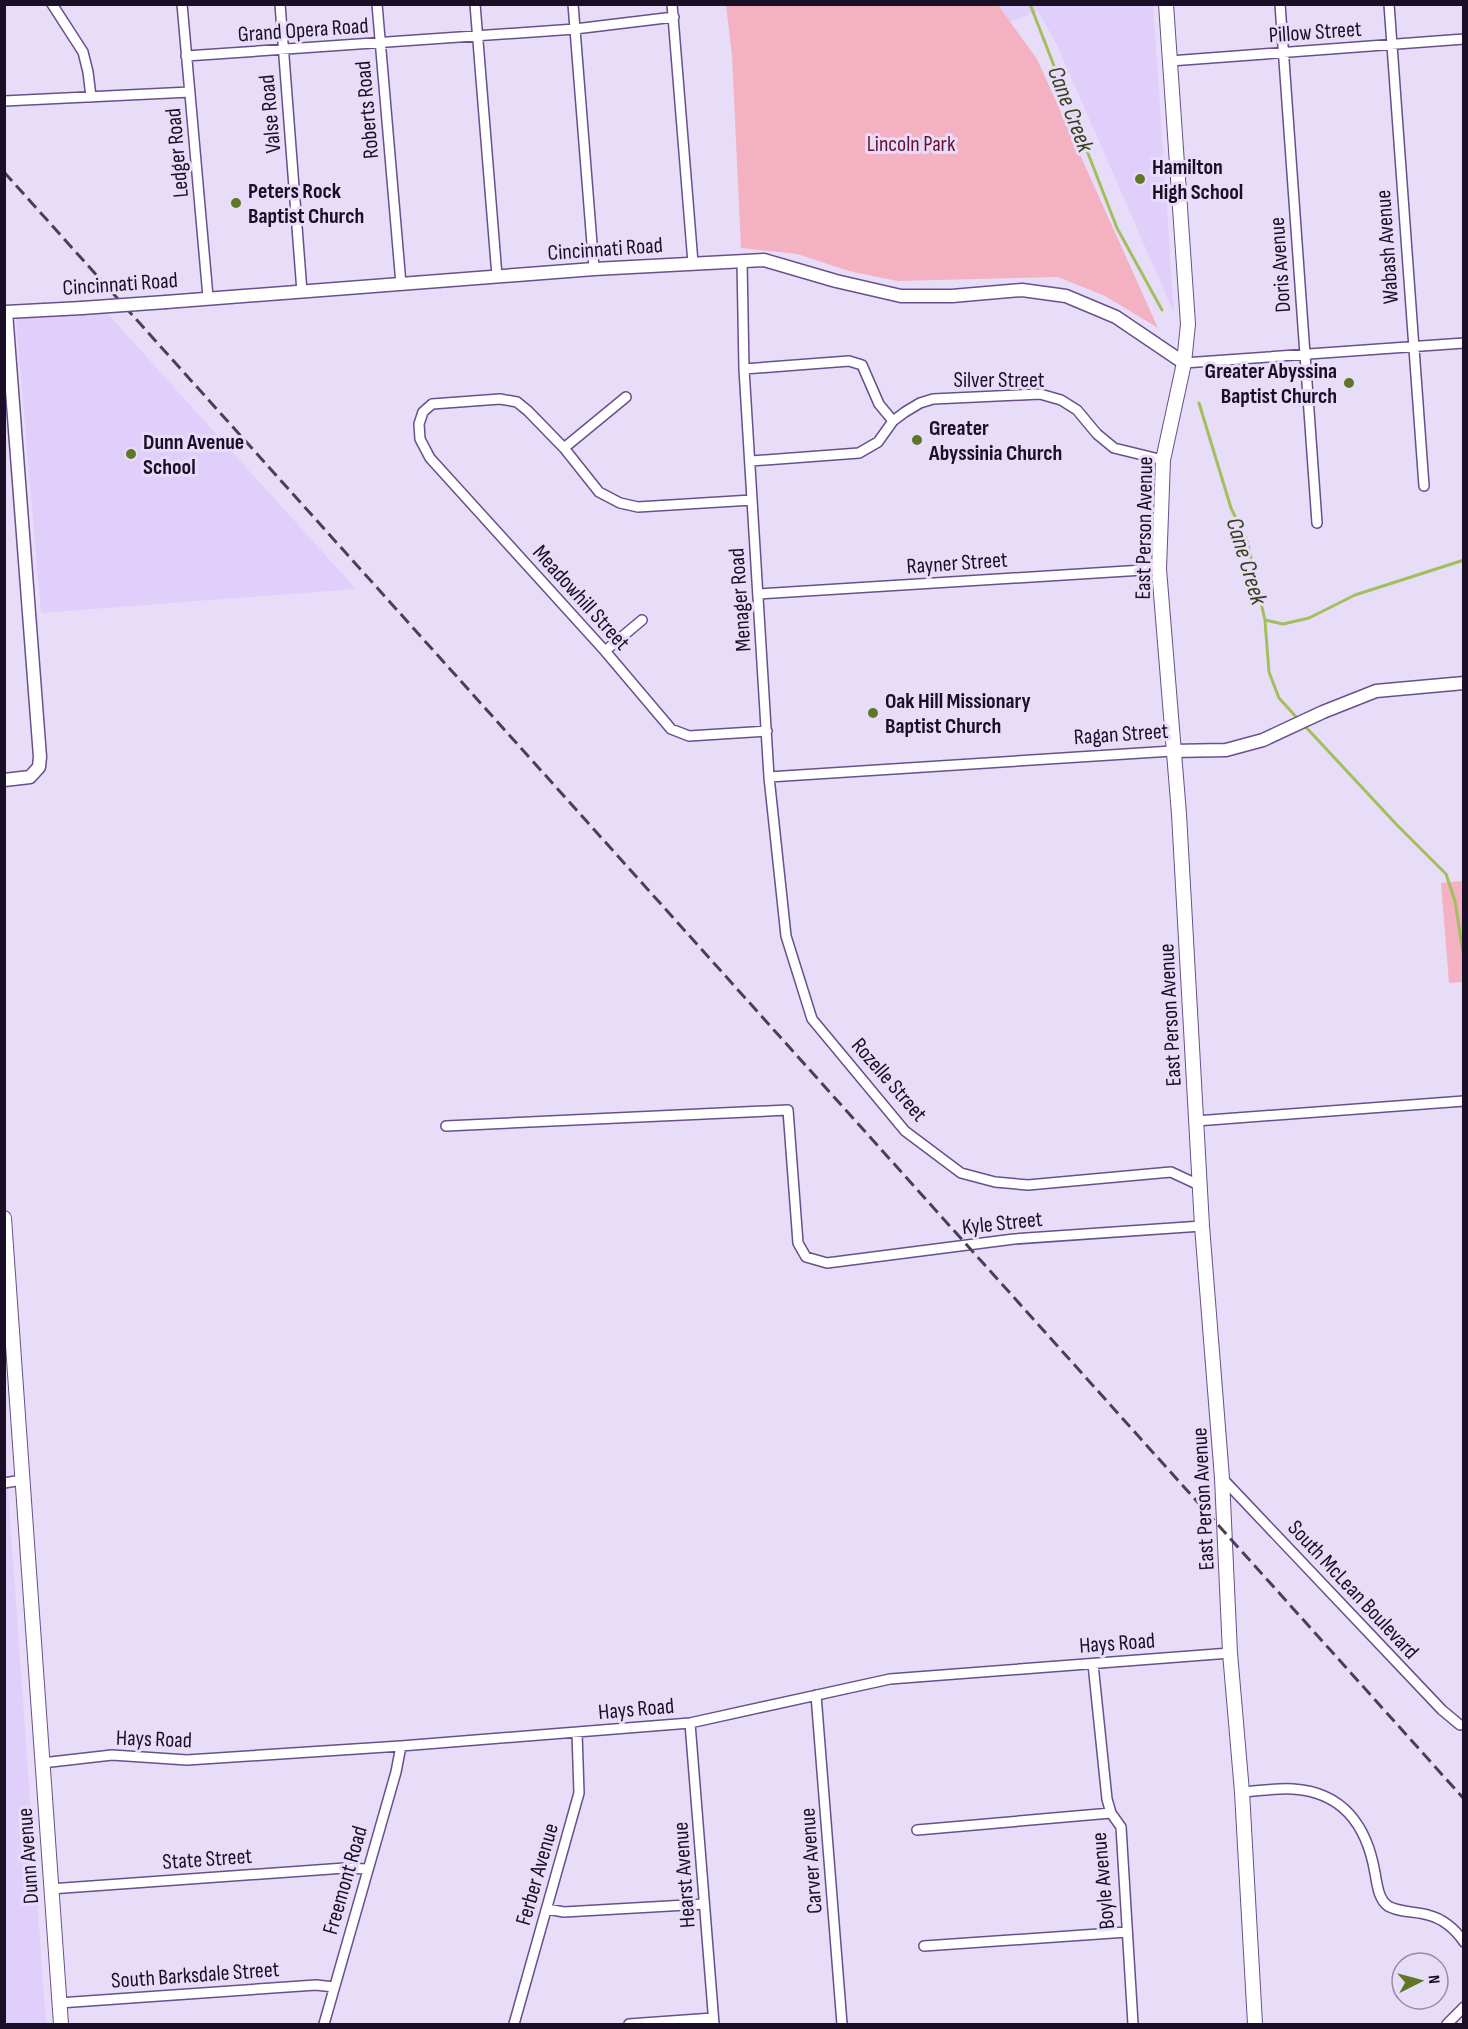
<svg xmlns="http://www.w3.org/2000/svg" width="1468" height="2029" font-family="'Sofia Sans Condensed',sans-serif">
<style>
.built{fill:#e0cefb}
.green{fill:#f4b1c1}
.lines{fill:none;stroke-linecap:round;stroke-linejoin:round}
.stream{stroke:#a1bf5d;stroke-width:3}
.minor-casing{stroke:#6a4f8b;stroke-width:12}
.tertiary-casing{stroke:#6a4f8b;stroke-width:15}
.secondary-casing{stroke:#6a4f8b;stroke-width:16}
.minor{stroke:#fff;stroke-width:9}
.tertiary{stroke:#fff;stroke-width:12}
.secondary{stroke:#fff;stroke-width:14}
.rail{stroke:#4a3f58;stroke-width:3;stroke-dasharray:12 6;stroke-linecap:butt}
.tertiary-bridge-casing{stroke:#6a4f8b;stroke-width:15;stroke-linecap:butt}
.tertiary-bridge{stroke:#fff;stroke-width:12}
.poi-dot{fill:#5f7627;stroke:#e8ddf9;stroke-width:2}
.labels{text-anchor:middle;stroke-width:6;stroke-linejoin:round;paint-order:stroke}
.street-label{font-size:22px;fill:#1a0f27;stroke:#e8ddf9}
.park-label{font-size:22px;fill:#6b0e33;stroke:#e8ddf9}
.poi-label{font-size:22px;font-weight:bold;fill:#1a0f27;stroke:#e8ddf9;text-anchor:start}
.water-label{font-size:24px;font-style:italic;fill:#354119;stroke:#e8ddf9}
</style>
<rect width="100%" height="100%" fill="#e8ddf9"/>
<!-- built -->
<path class="built" d="M998,5h155l21,308 -117,-268 -19,-34 -29,11z
M107,313l249,276 -315,24 -25,-294z
M5,1448l41,576h-41z"/>
<!-- green -->
<path class="green" d="M726,5h272l39,54 121,269 -53,-32 -47,-19 -161,4 -48,-10 -52,-17 -56,-6 -9,-192z
M1463,881v101l-14,1 -8,-100z"/>
<g class="lines">
<!-- stream -->
<path class="stream" d="M1030,4l87,224 45,82
M1199,403l32,105 16,33 18,79 18,4 26,-6 46,-23 109,-35
M1265,621l4,51 10,26 19,21
M1303,724l94,101 49,49 9,27 9,58"/>
<!-- minor casing -->
<g class="minor-casing">
<path id="minor" d="M52,4l31,48 5,20 3,25
M182,4l26,293
M280,4l22,288
M377,4l24,280
M475,4l22,272
M573,4l21,265
M672,4l21,259
M1280,4l37,519
M1389,4l35,482
M186,56l389,-27 99,-12
M1170,61l294,-22
M4,101l186,-9
M742,261l2,108 25,408 17,159 26,83 93,112 56,42 34,9 33,3 143,-13 30,14
M1184,363l280,-20
M744,369l105,-8 13,4 17,39 14,17
M564,448l62,-51
M751,461l108,-8 19,-11 15,-21 12,-9 15,-9 13,-4 107,-5 21,6 16,10 20,24 17,14 49,12
M752,500l-114,7 -18,-4 -21,-11 -35,-44 -36,-37 -11,-9 -17,-3 -68,5 -9,8 -4,12 1,15 10,19 175,193 66,78 18,7 78,-5
M758,594l401,-25
M605,651l37,-31
M769,777l403,-26
M1196,1121l268,-20
M446,1126l342,-16 10,133 8,14 21,6 187,-24 188,-13
M1222,1478l220,232 18,15
M4,1483l18,-3
M1093,1664l14,135 4,14 10,14 12,197
M816,1695l26,329
M690,1723l24,301
M42,1763l70,-8 75,5 214,-14 289,-23 200,-44 340,-26
M1242,1792c17,-1 34,-4 51,-3 50,3 74,37 82,84 2,10 3,26 13,33 12,7 27,5 40,9 16,4 27,14 36,27
M917,1830l194,-17
M50,1889l295,-21 22,1
M547,1909l17,3 140,-8
M924,1946l203,-14
M59,2003l257,-18 18,2
M324,2024l72,-252 5,-26
M514,2024l65,-231 -2,-61
M629,2024l84,-6
M1447,2024l17,-17"/>
</g>
<!-- tertiary casing -->
<g class="tertiary-casing">
<path id="tertiary" d="M166,302l428,-33 170,-9 72,21 65,15h51l70,-6 44,6 50,21 68,46
M1172,751l54,-1 37,-10 60,-28 53,-21 88,-8
M4,780l26,-3 9,-10 1,-10 -34,-445 76,-4"/>
</g>
<!-- secondary casing -->
<g class="secondary-casing">
<path id="secondary" d="M1166,4l22,320 -4,39 -21,97 -4,109 20,245 23,412 20,252 8,175 12,139 13,232
M4,1218l57,806"/>
</g>
<!-- minor -->
<use href="#minor" class="minor"/>
<!-- tertiary -->
<use href="#tertiary" class="tertiary"/>
<!-- secondary -->
<use href="#secondary" class="secondary"/>
<!-- rail -->
<path class="rail" d="M4,172l1460,1627"/>
<!-- tertiary-bridge casing -->
<g class="tertiary-bridge-casing">
<path id="tertiary-bridge" d="M82,308l84,-6"/>
</g>
<!-- tertiary-bridge -->
<use href="#tertiary-bridge" class="tertiary-bridge"/>
</g>
<!-- markers -->
<g class="poi-dot">
<circle cx="1140" cy="179" r="6"/>
<circle cx="236" cy="203" r="6"/>
<circle cx="1349" cy="383" r="6"/>
<circle cx="917" cy="440" r="6"/>
<circle cx="131" cy="454" r="6"/>
<circle cx="873" cy="713" r="6"/>
</g>
<g class="labels">
<!-- street labels -->
<g class="street-label">
<text transform="translate(303 29) rotate(-4)" y="8">Grand Opera Road</text>
<text transform="translate(1315 31) rotate(-4)" y="8">Pillow Street</text>
<text transform="translate(366 110) rotate(-95)" y="8">Roberts Road</text>
<text transform="translate(269 114) rotate(-95)" y="8">Valse Road</text>
<text transform="translate(176 153) rotate(-95)" y="8">Ledger Road</text>
<text transform="translate(1386 247) rotate(-94)" y="8">Wabash Avenue</text>
<text transform="translate(605 248) rotate(-4)" y="8">Cincinnati Road</text>
<text transform="translate(1279 265) rotate(-94)" y="8">Doris Avenue</text>
<text transform="translate(120 283) rotate(-4)" y="8">Cincinnati Road</text>
<text x="999" y="387">Silver Street</text>
<text transform="translate(1143 528) rotate(-89)" y="8">East Person Avenue</text>
<text transform="translate(957 562) rotate(-4)" y="8">Rayner Street</text>
<text transform="translate(582 597) rotate(48)" y="8">Meadowhill Street</text>
<text transform="translate(739 600) rotate(-94)" y="8">Menager Road</text>
<text transform="translate(1121 733) rotate(-4)" y="8">Ragan Street</text>
<text transform="translate(1169 1015) rotate(-93)" y="8">East Person Avenue</text>
<text transform="translate(890 1079) rotate(49)" y="8">Rozelle Street</text>
<text transform="translate(1002 1222) rotate(-6)" y="8">Kyle Street</text>
<text transform="translate(1202 1499) rotate(-93)" y="8">East Person Avenue</text>
<text transform="translate(1354 1589) rotate(47)" y="8">South McLean Boulevard</text>
<text transform="translate(1117 1642) rotate(-4)" y="8">Hays Road</text>
<text transform="translate(636 1708) rotate(-5)" y="8">Hays Road</text>
<text transform="translate(154 1738) rotate(2)" y="8">Hays Road</text>
<text transform="translate(27 1856) rotate(-94)" y="8">Dunn Avenue</text>
<text transform="translate(207 1858) rotate(-4)" y="8">State Street</text>
<text transform="translate(810 1861) rotate(-94)" y="8">Carver Avenue</text>
<text transform="translate(536 1874) rotate(-74)" y="8">Ferber Avenue</text>
<text transform="translate(683 1875) rotate(-94)" y="8">Hearst Avenue</text>
<text transform="translate(344 1880) rotate(-74)" y="8">Freemont Road</text>
<text transform="translate(1102 1881) rotate(-95)" y="8">Boyle Avenue</text>
<text transform="translate(195 1974) rotate(-4)" y="8">South Barksdale Street</text>
</g>
<!-- park labels -->
<g class="park-label">
<text x="911" y="151">Lincoln Park</text>
</g>
<!-- poi labels -->
<g class="poi-label">
<text x="1152" y="174">Hamilton<tspan x="1152" dy="25">High School</tspan></text>
<text x="248" y="198">Peters Rock<tspan x="248" dy="25">Baptist Church</tspan></text>
<text x="1337" y="378" text-anchor="end">Greater Abyssina<tspan x="1337" dy="25">Baptist Church</tspan></text>
<text x="929" y="435">Greater<tspan x="929" dy="25">Abyssinia Church</tspan></text>
<text x="143" y="449">Dunn Avenue<tspan x="143" dy="25">School</tspan></text>
<text x="885" y="708">Oak Hill Missionary<tspan x="885" dy="25">Baptist Church</tspan></text>
</g>
<!-- water labels -->
<g class="water-label">
<text transform="translate(1071 109) rotate(69)" y="8">Cane Creek</text>
<text transform="translate(1247 561) rotate(73)" y="8">Cane Creek</text>
</g>
</g>
<!-- border -->
<rect width="1468" height="2029" fill="none" stroke="#1a0f27" stroke-width="12"/>
<!-- north arrow -->
<g transform="translate(1420 1981) rotate(84)"><circle r="28" fill="#e8ddf9" stroke="#968ba5" stroke-width="1.5"/>
<path d="M0-4.5L10 22L0 15L-10 22Z" fill="#5f7627"/>
<text y="-9" font-size="16" font-weight="bold" text-anchor="middle" fill="#1a0f27">N</text>
</g>
</svg>
